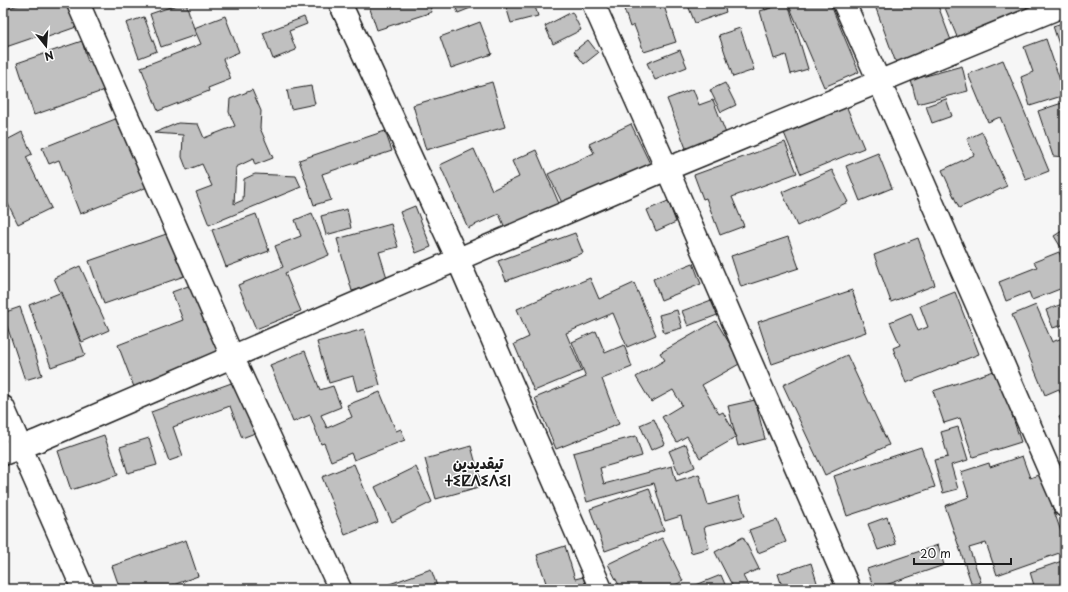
<svg xmlns="http://www.w3.org/2000/svg" width="1068" height="592" font-family="'Playpen Sans','Playpen Sans Arabic','Noto Sans Tifinagh',sans-serif">
<style>
.building{fill:#c0c0c0;stroke:#1c1c1c}
.lines{fill:none;stroke-linecap:round;stroke-linejoin:round}
.minor-casing{stroke:#1c1c1c;stroke-width:25}
.minor{stroke:#fff;stroke-width:22}
.labels{text-anchor:middle;stroke-width:3;stroke-linejoin:round;paint-order:stroke}
.district-label{font-size:15px;font-weight:bold;fill:#1c1c1c;stroke:#fff}
</style>
<rect width="100%" height="100%" fill="#f6f6f6"/>
<filter id="ink" filterUnits="userSpaceOnUse"><feTurbulence type="fractalNoise" baseFrequency=".025" numOctaves="2"/><feDisplacementMap in="SourceGraphic" scale="8" xChannelSelector="R" yChannelSelector="G"/><feConvolveMatrix kernelMatrix="1 2 1 2 8 2 1 2 1" color-interpolation-filters="sRGB"/></filter>
<g filter="url(#ink)">
<!-- building -->
<path class="building" d="M24,3h51l7,22 -37,13 -1,-4 -41,14v-38z
M182,3h4l10,32 -35,12 -11,-33z
M368,3h61l3,9 -55,18z
M454,3h17l2,4 -15,6z
M505,3h29l4,13 -27,7z
M622,3h41l13,39 -32,10 -10,-27 -4,2z
M687,3h36l3,9 -31,11z
M762,3h21l-18,7z
M788,3l20,66 -17,5 -5,-19 -12,4 -14,-48z
M788,3h42l29,69 -35,15z
M874,3h63l15,40 -56,20z
M943,3h82l6,14 -71,27z
M572,12l9,18 -28,14 -8,-18z
M225,16l14,36 -16,7 8,20 -23,9 1,3 -51,20 -17,-44 60,-23 -7,-16z
M144,17l13,34 -18,7 -13,-35z
M304,17l3,7 -18,7 7,19 -23,9 -10,-26z
M480,22l12,32 -41,14 -11,-31z
M1065,22v41l-12,-37z
M740,28l14,42 -21,7 -14,-42z
M1046,39l19,56 -35,11 -9,-29 12,-5 -9,-25z
M588,40l10,13 -14,11 -10,-13z
M82,41l6,21 10,-4 10,31 -74,26 -17,-52z
M680,50l7,17 -32,13 -8,-17z
M1003,60l46,111 -23,9 -26,-63 -12,5 -20,-48z
M962,66l6,25 -51,13 -6,-24z
M492,82l13,45 -79,23 -13,-45z
M725,83l11,22 -15,7 -11,-22z
M311,86l4,18 -24,5 -4,-19z
M693,89l6,16 14,-5 14,36 -40,15 -20,-52z
M252,90l9,21 -1,17 13,30 -18,7 -2,-6 -17,8 -2,37 9,-4 1,-21 11,-5 41,2 5,11 -92,38 -13,-33 16,-6 -10,-22 -15,6 -5,-13 1,-22 -29,-2 24,-10 20,1 6,14 31,-12 -6,-14 1,-13z
M946,99l6,17 -20,7 -6,-17z
M1065,102v55l-12,-1 -15,-45z
M845,103l19,45 -63,26 -19,-46z
M123,116l27,70 -70,28 -21,-54 -10,4 -7,-16z
M631,124l22,46 -87,41 -18,-37 46,-21 -5,-9z
M385,131l7,20 -70,23 9,26 -17,5 -15,-45z
M22,132l10,22 -6,3 25,51 -33,16 -15,-30v-52z
M982,132l25,54 -48,22 -17,-38 32,-15 -7,-16z
M785,142l12,31 -65,24 12,29 -24,9 -14,-37 -3,1 -9,-24z
M474,149l18,41 27,-13 -7,-16 24,-11 24,56 -54,24 -7,-16 -31,14 -28,-63z
M878,153l14,35 -32,13 -14,-35z
M832,170l16,32 -51,24 -15,-34z
M668,201l8,21 -20,9 -9,-21z
M415,206l16,41 -15,6 -16,-41z
M347,209l4,19 -25,7 -5,-19z
M312,213l17,42 -44,18 16,38 -45,18 -18,-44 45,-18 -8,-21 26,-10 -6,-16z
M256,214l13,37 -43,16 -14,-37z
M391,224l7,23 -19,5 9,29 -36,10 -15,-52z
M1065,229v25l-11,-18z
M175,231l15,43 -86,30 -15,-43z
M575,233l8,20 -77,28 -8,-20z
M788,237l11,31 -58,19 -10,-31z
M918,238l17,47 -44,17 -17,-47z
M1059,252l6,14v21l-33,13 -3,-8 -23,9 -7,-19 38,-15 -3,-5z
M693,263l8,21 -40,16 -8,-21z
M80,266l29,64 -27,12 -28,-64z
M590,278l9,21 35,-16 22,52 -29,12 -14,-34 -47,20 16,38 -48,20 -20,-47 15,-7 -12,-28z
M199,282l26,67 -34,13 2,3 -59,22 -16,-42 65,-25 -11,-28z
M852,290l14,42 -94,32 -14,-42z
M62,292l23,63 -34,12 -22,-62z
M955,292l24,62 -73,29 -13,-35 7,-3 -10,-23 21,-9 7,18 10,-4 -8,-21z
M714,299l6,15 -32,12 -6,-15z
M1065,303v21l-12,4 -7,-18z
M1036,305l16,37 13,-5v66l-6,-14 -14,6 -33,-80z
M20,307l22,68 -17,5 -18,-54 -2,1 -2,-5v-9z
M677,310l5,18 -18,5 -5,-18z
M716,321l25,42 -39,22 17,29 4,-2 14,25 -37,21 -13,-22 -10,6 -15,-25 20,-12 -9,-15 -22,12 -15,-25 29,-17 -5,-7z
M364,329l16,56 -23,6 -4,-15 -24,7 -12,-41z
M596,331l9,22 19,-8 8,22 -30,12 17,45 -63,25 -21,-51 51,-21 -14,-35z
M305,351l15,39 13,-4 8,21 -20,8 6,13 25,-11 -5,-12 33,-13 16,39 5,-2 4,11 -51,20 -3,-7 -20,8 -7,-18 -3,1 -11,-29 -17,7 -23,-57z
M847,355l42,90 -64,30 -42,-90z
M997,370l24,72 -48,15 -13,-39 -16,5 -11,-32z
M237,381l18,52 -13,5 -12,-32 -57,21 10,29 -14,5 -18,-49z
M755,400l10,39 -27,7 -10,-40z
M1065,414v17l-6,-14z
M654,419l11,25 -14,6 -11,-25z
M958,427l10,33 -17,5 7,24 -15,4 -9,-33 14,-3 -7,-25z
M104,435l14,40 -47,15 -13,-39z
M636,436l6,20 -42,12 4,16 68,-18 4,15 23,-7 9,31 31,-9 6,20 -41,11 5,21 -18,5 -10,-37 -16,5 -11,-38 -67,19 -14,-49z
M149,438l8,27 -29,8 -8,-26z
M686,444l9,23 -16,7 -10,-23z
M471,446l11,40 -46,13 -11,-40z
M921,447l14,40 -88,29 -13,-40z
M1022,456l8,22 11,-4 24,69v8l-68,24 -11,-32 -17,5 12,34 -9,3 -27,-79 24,-9 -8,-25 28,-9 1,4z
M354,464l24,58 -33,13 -23,-58z
M416,467l16,35 -40,20 -17,-35z
M649,488l15,42 -59,21 -15,-42z
M887,517l9,27 -18,6 -10,-26z
M777,520l9,22 -28,11 -9,-23z
M743,537l16,32 -16,7 7,13h-16l-19,-37z
M662,538l21,43 -16,8h-46l-13,-25z
M186,540l12,36 -36,13h-42l-8,-23z
M938,545l6,20 -70,24 -7,-20z
M565,546l10,33 8,-2 4,12h-58l17,-6 -9,-28z
M1065,560v29h-30l-5,-17z
M811,563l8,26h-36l-5,-15z
M431,569l7,20h-62z
M721,575l6,14h-41z"/>
<g class="lines">
<!-- minor casing -->
<g class="minor-casing">
<path id="minor" d="M78,3l154,353 108,233
M340,3l118,257 143,329
M593,3l74,166 182,420
M844,3l35,78 186,425
M3,407l80,182
M3,454l34,-13 630,-272 398,-164"/>
</g>
<!-- minor -->
<use href="#minor" class="minor"/>
</g>
</g>
<g class="labels">
<!-- district labels -->
<g class="district-label">
<text x="478" y="469">تيقديدين<tspan x="478" dy="17">ⵜⵉⵇⴷⵉⴷⵉⵏ</tspan></text>
</g>
</g>
<!-- margin -->
<rect width="1068" height="592" fill="none" stroke="#fff" stroke-width="16"/>
<rect x="8" y="8" width="1052" height="576" fill="none" stroke="#1c1c1c" stroke-width="1.5" filter="url(#ink)"/>
<!-- north arrow -->
<g transform="translate(46 46) rotate(163)" stroke="#ffffff" stroke-width="3" paint-order="stroke">
<path d="M0-3L7 15L0 10L-7 15Z" fill="#1c1c1c"/>
<text y="-6" font-size="11" font-weight="bold" text-anchor="middle" fill="#1c1c1c">N</text>
</g>
<!-- scale -->
<path d="M914 558v6h97v-6" fill="none" stroke="#1c1c1c" stroke-width="2"/>
<text x="920" y="558" font-size="12" fill="#1c1c1c" stroke="#ffffff" stroke-width="3" paint-order="stroke">20 m</text>
</svg>
